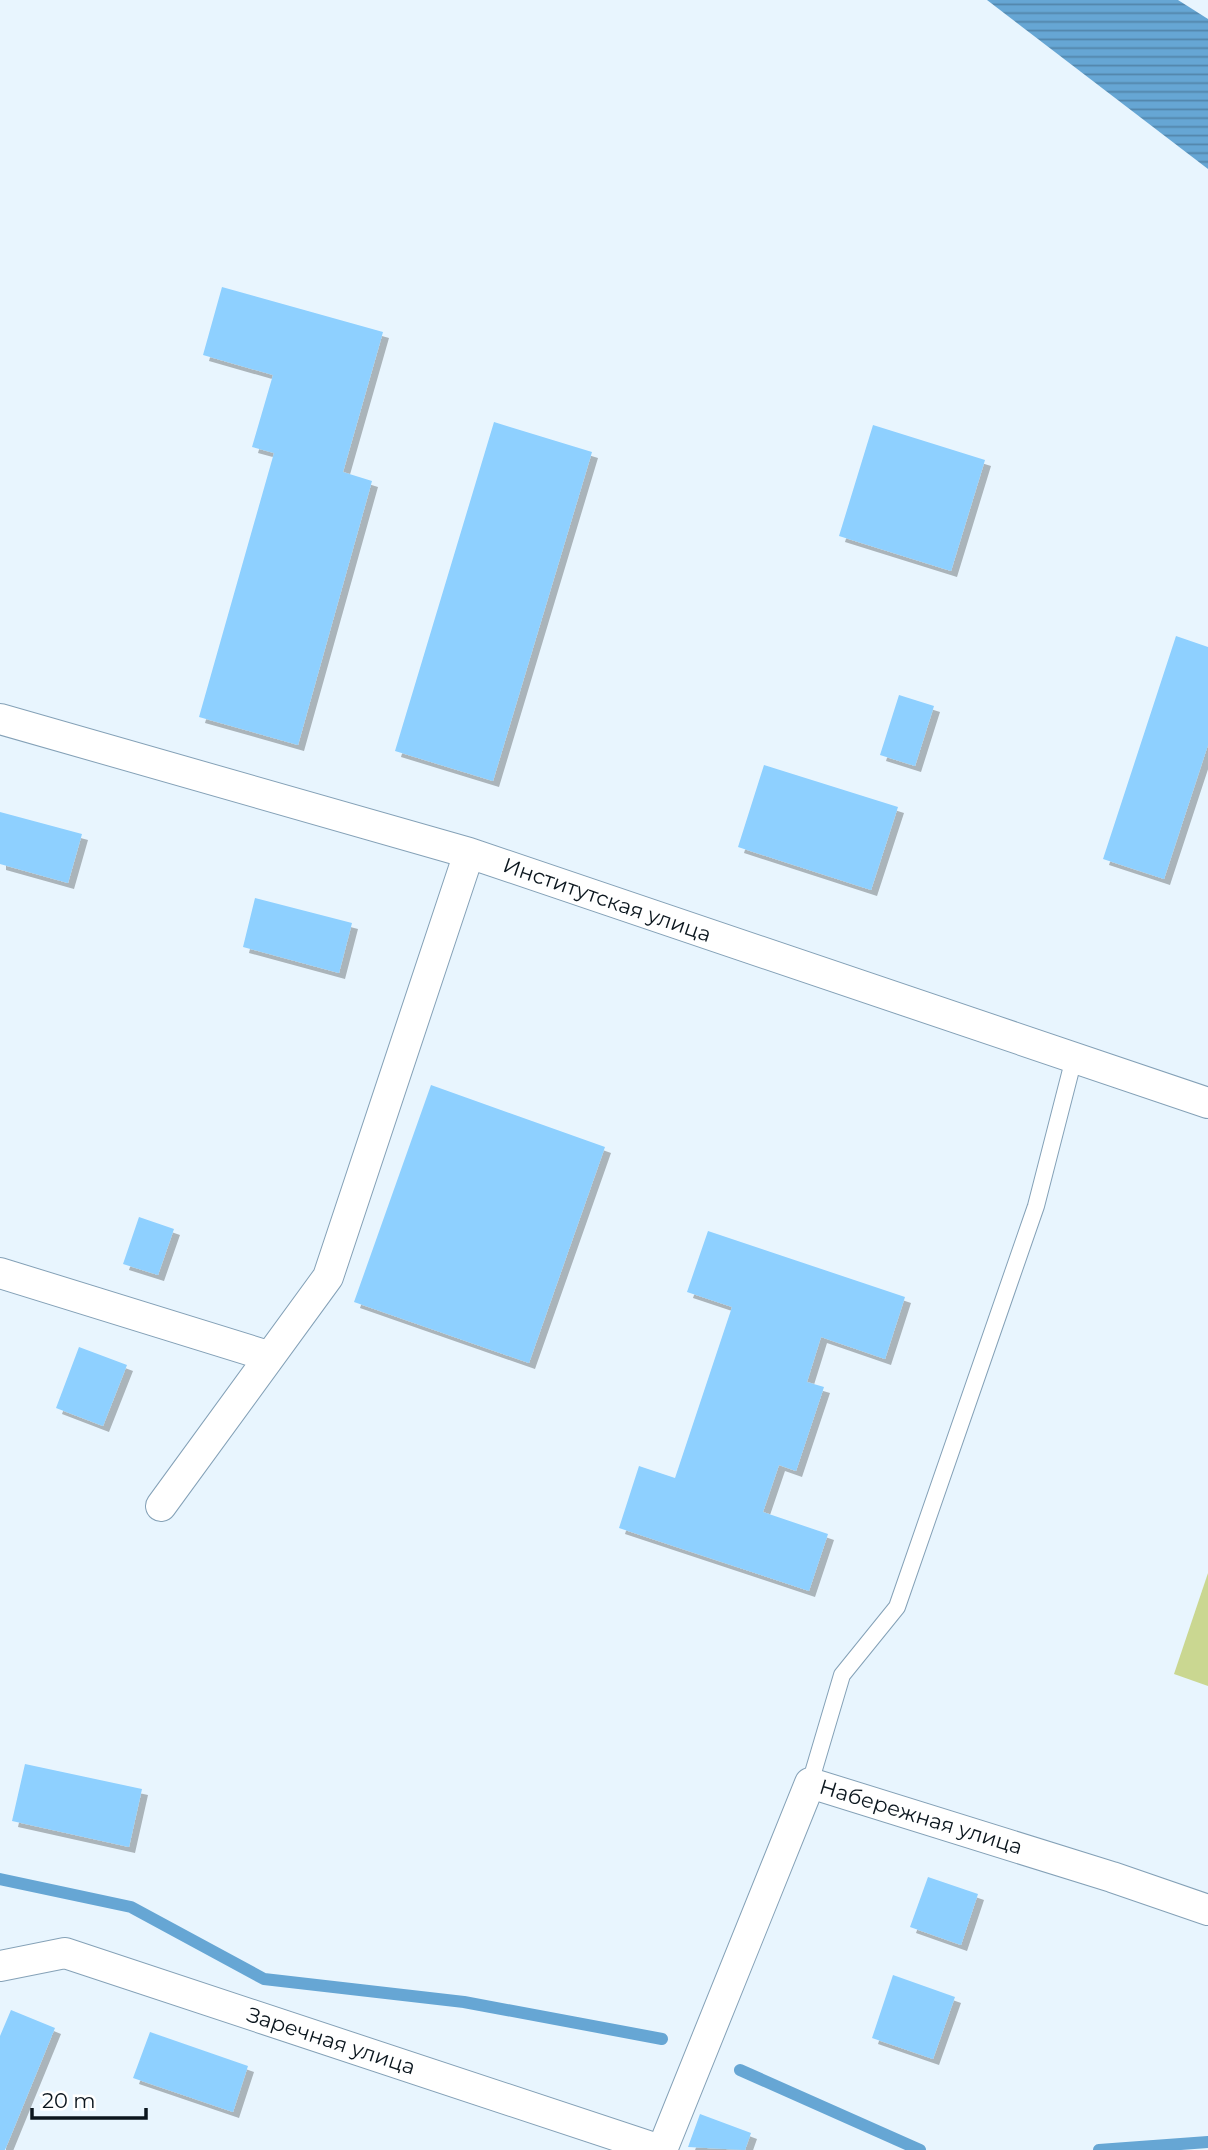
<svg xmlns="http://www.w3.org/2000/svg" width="1208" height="2150" font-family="Montserrat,sans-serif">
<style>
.pitch{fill:#cad791}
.water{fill:url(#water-rules)}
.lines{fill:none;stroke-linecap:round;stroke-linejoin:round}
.stream{stroke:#66a6d4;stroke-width:12}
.building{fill:#8ed0ff;filter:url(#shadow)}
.service-casing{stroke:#84a1b7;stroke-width:18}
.minor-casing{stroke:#84a1b7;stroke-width:32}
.service{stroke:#fff;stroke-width:16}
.minor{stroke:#fff;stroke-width:30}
.labels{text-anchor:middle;stroke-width:5;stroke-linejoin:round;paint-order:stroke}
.street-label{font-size:21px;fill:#0b161e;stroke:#fff}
</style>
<defs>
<pattern id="water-rules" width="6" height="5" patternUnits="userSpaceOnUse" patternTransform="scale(1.75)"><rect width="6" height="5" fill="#66a6d4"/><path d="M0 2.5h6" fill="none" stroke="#5286ab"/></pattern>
<filter id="shadow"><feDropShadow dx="6" dy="6" stdDeviation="0" flood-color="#0004"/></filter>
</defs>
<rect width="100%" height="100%" fill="#e8f5fe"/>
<!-- pitch -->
<path class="pitch" d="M1208,1573v113l-34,-12z"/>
<!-- water -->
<path class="water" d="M987,0h191l30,19v150z"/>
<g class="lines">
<!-- stream -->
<path class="stream" d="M0,1879l131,28 133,72 200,23 198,37
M740,2070l180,80
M1099,2150l109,-8"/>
</g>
<!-- building -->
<path class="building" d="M222,287l161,45 -40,140 29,9 -74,264 -99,-28 75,-264 -22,-6 21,-72 -70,-20z
M494,422l98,30 -99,329 -98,-30z
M873,425l112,35 -34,111 -112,-35z
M1176,636l32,11v98l-44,134 -61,-20z
M899,695l35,11 -19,60 -35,-11z
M764,765l134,42 -27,83 -133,-43z
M0,812l82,22 -14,49 -68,-19z
M255,898l97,25 -13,50 -96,-26z
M431,1085l174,62 -76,216 -175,-61z
M139,1217l35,12 -16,46 -35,-11z
M708,1231l197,66 -20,62 -64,-22 -14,45 17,5 -28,84 -17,-6 -16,47 65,22 -19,57 -190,-63 20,-62 36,12 57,-171 -45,-15z
M79,1347l48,18 -24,61 -47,-18z
M25,1764l117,25 -13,58 -117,-26z
M928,1877l50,17 -17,51 -51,-18z
M893,1975l62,22 -22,62 -61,-21z
M11,2010l44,18 -50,122h-5v-114z
M150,2032l98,34 -15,46 -100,-34z
M700,2114l51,19 -6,17 -57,-3z"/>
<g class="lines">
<!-- service casing -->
<g class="service-casing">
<path id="service" d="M810,1783l32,-108 55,-68 139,-401 38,-148"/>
</g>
<!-- minor casing -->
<g class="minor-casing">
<path id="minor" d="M0,719l469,134 739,250
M0,1273l268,83
M161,1506l167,-229 141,-424
M0,1966l65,-13 595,197
M662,2150l148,-367 302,94 96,33"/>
</g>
<!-- service -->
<use href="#service" class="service"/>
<!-- minor -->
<use href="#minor" class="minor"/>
</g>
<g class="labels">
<!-- street labels -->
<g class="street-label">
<text transform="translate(607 900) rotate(19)" y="7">Институтская улица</text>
<text transform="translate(921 1817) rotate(17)" y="7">Набережная улица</text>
<text transform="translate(331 2041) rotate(18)" y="7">Заречная улица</text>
</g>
</g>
<!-- scale -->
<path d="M32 2108v10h114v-10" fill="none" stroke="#0b161e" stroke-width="3.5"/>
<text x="42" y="2108" font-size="21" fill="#0b161e" stroke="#ffffff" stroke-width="5" paint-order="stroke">20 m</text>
</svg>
